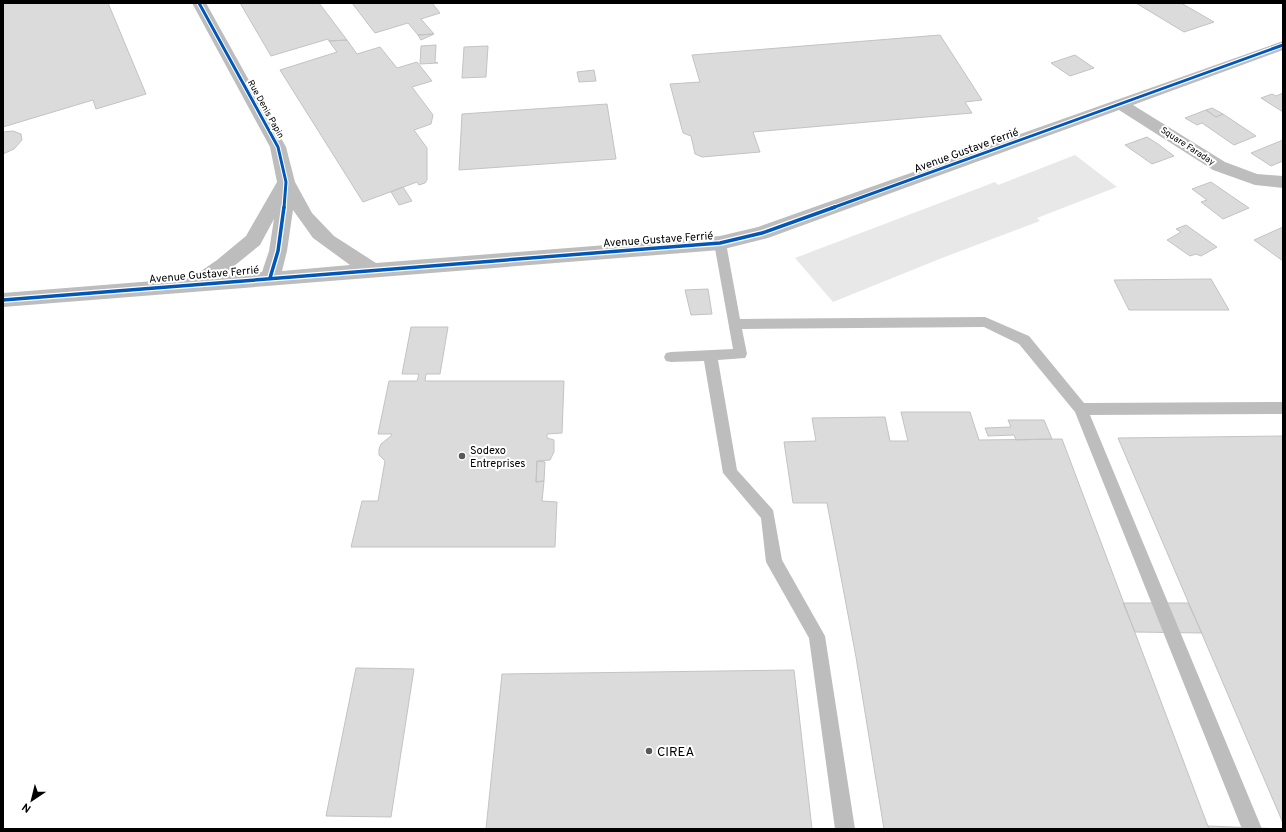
<svg xmlns="http://www.w3.org/2000/svg" width="1286" height="832" font-family="Overpass,sans-serif">
<style>
.green{fill:#e8e8e8}
.building{fill:#dbdbdb;stroke:#c3c3c3}
.lines{fill:none;stroke-linecap:round;stroke-linejoin:round}
.lane{fill:#bdbdbd;fill-rule:evenodd}
.street{fill:#bdbdbd;fill-rule:evenodd}
.cycleway-far1-casing{stroke:#fff;stroke-width:5}
.cycleway-casing{stroke:#fff;stroke-width:6}
.cycleway-far1{stroke:#0057b8;stroke-width:3}
.cycleway{stroke:#0057b8;stroke-width:3.5}
.poi-dot{fill:#595959;stroke:#fff;stroke-width:1.5}
.labels{text-anchor:middle;stroke-width:4;stroke-linejoin:round;paint-order:stroke}
.far-street-label{font-size:9px;fill:#000;stroke:#fff}
.street-label{font-size:11px;fill:#000;stroke:#fff}
.poi-label{font-size:11px;fill:#000;stroke:#fff;text-anchor:start}
.near-poi-label{font-size:13px;fill:#000;stroke:#fff;text-anchor:start}
</style>
<rect width="100%" height="100%" fill="#fff"/>
<!-- green -->
<path class="green" d="M1075,155l42,32 -80,31 3,3 -98,37 -109,44 -38,-44 200,-76 3,3z"/>
<!-- building -->
<path class="building" d="M3,3h105l38,91 -50,15 -3,-9 -90,27z
M240,3h79l28,37 -18,1 -1,-2 -57,17z
M352,3h80l8,10 -19,6 13,15 -16,1 -10,-12 -33,10z
M1136,3h45l33,19 -30,10z
M434,34l-13,6 -3,-5z
M940,35l42,65 -17,2 7,11 -219,19 7,20 -58,5 -7,-3 -4,-18 -8,-3 -13,-49 30,-2 -8,-27z
M347,40l10,14 23,-7 17,21 20,-6 15,19 -20,6 21,28 -2,9 -17,6 13,18v32l-2,3 -6,2 -2,-3 -54,20 -83,-132 57,-18 -8,-11z
M436,45l-1,17 3,1 -18,1 1,-18z
M488,46l-2,31 -24,1 2,-31z
M1075,55l19,13 -24,8 -19,-13z
M594,70l2,11 -17,1 -2,-10z
M1283,93v19l-22,-14 11,-4 4,2z
M607,104l9,55 -157,11 3,-56z
M1212,108l11,6 -7,3 -10,-7z
M1206,110l10,7 7,-3 33,22 -22,9 -32,-22 -5,2 -12,-7z
M13,131l8,3 1,6 -8,9 -11,5v-22z
M1147,137l11,7 16,12 -22,8 -27,-19z
M1283,140v21l-12,5 -20,-13z
M1211,182l16,11 22,15 -26,11 -22,-17 6,-2 -15,-11z
M403,187l9,14 -13,4 -8,-13z
M1186,225l31,22 -16,9 -5,-2 -6,2 -23,-16 14,-8 -5,-3z
M1283,227v34l-29,-21z
M1211,279l18,31h-100l-15,-30z
M708,289l4,25 -21,1 -6,-25z
M411,327h37l-8,47h-14l-1,7h139l-2,52 -15,1v4l7,2v12l-4,8 -13,1 -1,21 8,-1 -2,20 15,1 -2,45h-204l11,-46h16l7,-40 -6,-6v-6l2,-5 10,-8 1,-2h-14l11,-53h28l2,-7h-17z
M901,412h69l9,28 83,-1 147,390h-325l-28,-172 -29,-154h-34l-9,-61 32,-1 -4,-23 73,-1 5,24h18z
M1008,420h36l8,19 -36,1 -2,-5 -26,1 -3,-8 26,-1z
M1283,436v387l-165,-385z
M537,461l8,1 -1,19 -8,1z
M1123,603h65l14,30 -67,-1z
M356,668l58,1 -23,148 -65,-1z
M794,670l18,159h-326l16,-155z
M1208,826l75,3h-74z"/>
<g class="lines">
<!-- lane -->
<path class="lane" d="M720,239l4,1 2,3 14,76 245,-2 44,19 55,67 199,-1v12l-193,1 172,414h-20l-167,-417 -56,-68 -35,-17 -242,2 5,25 -2,4 -27,2 19,110 36,40 9,50 43,76 30,193h-20l-26,-191 -43,-76 -5,-44 -38,-45 -19,-112 -33,1 -5,-1 -2,-4 2,-4 5,-1 62,-3 -19,-106 2,-3z"/>
<!-- street -->
<path class="street" d="M192,3h14l80,144 9,35 17,31 22,23 42,27 344,-27 38,-9 525,-186v9l-150,55 92,57 32,12 26,2v12l-28,-3 -42,-15 -94,-60 -351,128 -48,12 -717,57v-14l188,-15 26,-18 29,-24 31,-54 -7,-35zM293,210l20,28 37,27 -68,6 5,-20zM274,219l-5,32 -7,21 -39,3 37,-30z"/>
<!-- cycleway-far1 casing -->
<g class="cycleway-far1-casing">
<path id="cycleway-far1" d="M199,3l79,144 8,35 -2,26
M832,208l451,-163"/>
</g>
<!-- cycleway casing -->
<g class="cycleway-casing">
<path id="cycleway" d="M270,278l8,-27 6,-44
M3,300l717,-57 42,-10 73,-26"/>
</g>
<!-- cycleway-far1 -->
<use href="#cycleway-far1" class="cycleway-far1"/>
<!-- cycleway -->
<use href="#cycleway" class="cycleway"/>
</g>
<!-- markers -->
<g class="poi-dot">
<circle cx="462" cy="456" r="4"/>
<circle cx="649" cy="751" r="4"/>
</g>
<g class="labels">
<!-- far-street labels -->
<g class="far-street-label">
<text transform="translate(266 109) rotate(61)" y="3">Rue Denis Papin</text>
<text transform="translate(1188 146) rotate(33)" y="3">Square Faraday</text>
</g>
<!-- street labels -->
<g class="street-label">
<text transform="translate(966 150) rotate(-20)" y="4">Avenue Gustave Ferrié</text>
<text transform="translate(658 239) rotate(-4)" y="4">Avenue Gustave Ferrié</text>
<text transform="translate(204 274) rotate(-5)" y="4">Avenue Gustave Ferrié</text>
</g>
<!-- poi labels -->
<g class="poi-label">
<text x="470" y="454">Sodexo<tspan x="470" dy="13">Entreprises</tspan></text>
</g>
<!-- near-poi labels -->
<g class="near-poi-label">
<text x="657" y="756">CIREA</text>
</g>
</g>
<!-- border -->
<rect width="1286" height="832" fill="none" stroke="#000000" stroke-width="8"/>
<!-- north arrow -->
<g transform="translate(32 800) rotate(215)" stroke="#ffffff" stroke-width="3" paint-order="stroke">
<path d="M0-3L7 15L0 10L-7 15Z" fill="#000000"/>
<text y="-6" font-size="11" font-weight="bold" text-anchor="middle" fill="#000000">N</text>
</g>
</svg>
